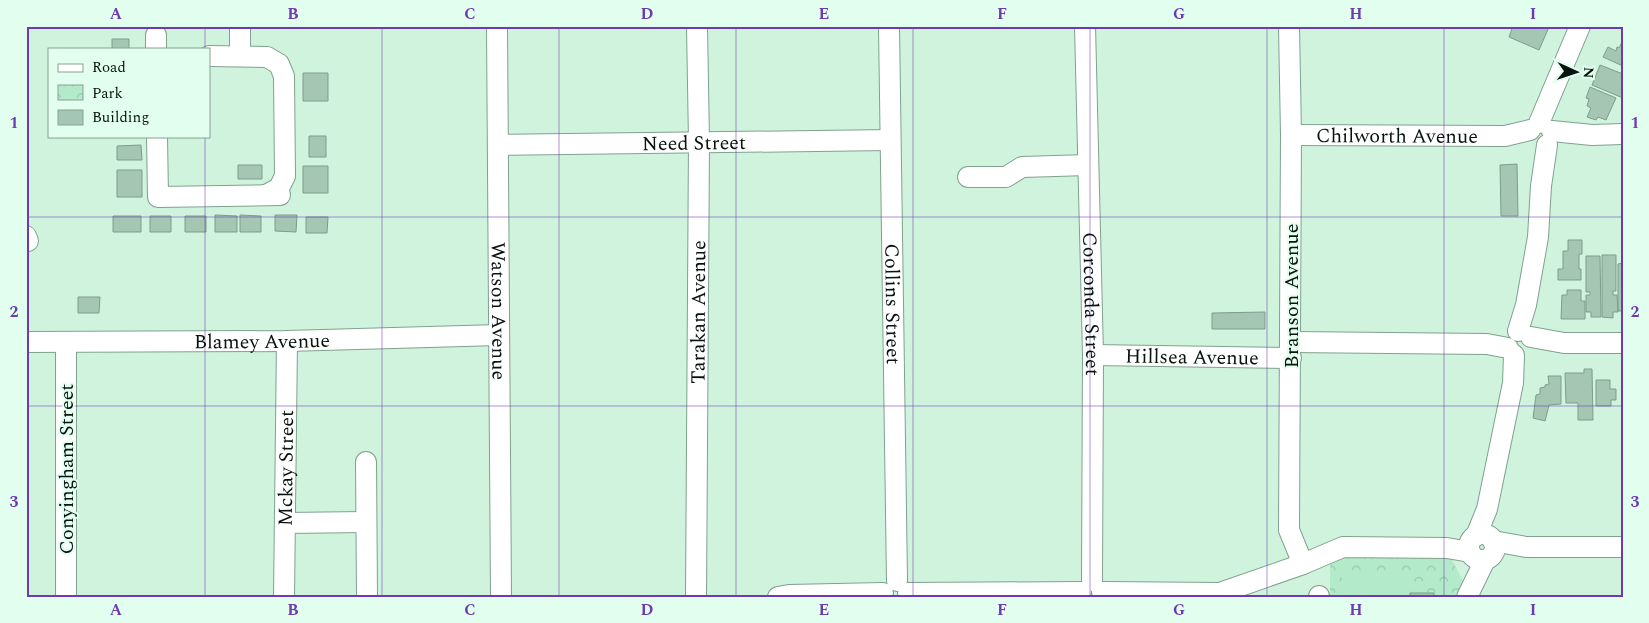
<svg xmlns="http://www.w3.org/2000/svg" width="1649" height="623" font-family="Spectral,serif">
<style>
.park{fill:url(#park-crowns)}
.garden{fill:#b2eaca}
.building{fill:#a4c6b2;stroke:#7c9d8a}
.lines{fill:none;stroke-linecap:round;stroke-linejoin:round}
.minor-casing{stroke:#80a18e;stroke-width:22}
.minor{stroke:#fff;stroke-width:20}
.grid{fill:none;stroke:#6d3ab1;stroke-width:1;stroke-opacity:0.55}
.labels{text-anchor:middle;stroke-width:4;stroke-linejoin:round;paint-order:stroke}
.street-label{font-size:20px;fill:#07140d;stroke:#e2feee}
.neatline{fill:none;stroke:#6d3ab1;stroke-width:2}
.grid-label{font-size:16px;text-anchor:middle;font-weight:bold;fill:#6d3ab1}
</style>
<defs>
<pattern id="park-crowns" width="20" height="18" patternUnits="userSpaceOnUse" patternTransform="scale(1.25)"><rect width="20" height="18" fill="#b2eaca"/><path d="M2 6a3 3 0 1 1 6 0M12 15a3 3 0 1 1 6 0" fill="none" stroke="#98c8ac"/></pattern>
</defs>
<rect width="100%" height="100%" fill="#d0f3de"/>
<!-- park -->
<path class="park" d="M1450,556l14,27 -4,14h-130v-36l16,-4z"/>
<!-- garden -->
<path class="garden" d="M1342,572l68,2v23h-69z"/>
<!-- building -->
<path class="building" d="M1513,26h34l2,1 -10,23 -30,-13z
M112,39h17v10h-17z
M1622,42l1,24 -20,-9 5,-10 8,4 1,-4 2,1z
M1600,65l23,9v24l-31,-13z
M303,73h25v28h-25z
M1590,87l26,11 -10,22 -8,-3 -2,3 -9,-3 4,-9 -4,-2 2,-7 -3,-1z
M309,136h17v21h-17z
M141,145l1,15h-25v-14z
M1517,164l1,52h-17l-1,-51z
M238,165h24v14h-24z
M303,166h25v27h-25z
M117,170h25v27h-25z
M215,215l22,1v16h-22z
M240,215l21,1v16h-21z
M275,215h22l-1,17 -21,-1z
M113,216h28v16h-28z
M150,216h21v16h-21z
M185,216h21v16h-21z
M306,217h22l-1,16h-21z
M1568,240h14v14h-3v15h2v11h-23v-11h5v-18h5z
M1602,255h14v36h-3v4h4l1,17h-5v6l-11,-1z
M1586,256h14l1,61h-10v-5h-5v-17h4v-3h-4z
M1623,263v54v-6h-5v-47z
M1567,290h14v11h4v18h-24l1,-24h5z
M78,297h22l-1,16h-21z
M1265,312v17h-53v-16z
M1584,369h8l1,51h-15v-17h-12l-1,-30h19z
M1548,376h13v28l-12,1 -4,16 -12,-3 3,-23 4,-1v-6l5,-1v-2l4,-1z
M1596,380h14v9h6v11h-5v6h-15z
M1410,593h24v4h-24z"/>
<g class="lines">
<!-- minor casing -->
<g class="minor-casing">
<g id="minor">
<path d="M240,26v30"/>
<path id="s1" d="M497,26l4,571"/>
<path id="s2" d="M889,26l8,555"/>
<path id="s3" d="M1085,26l8,329 -1,226"/>
<path d="M1289,26l2,109 -2,395 14,34"/>
<path d="M156,35v14"/>
<path d="M209,56l58,1 12,7 5,12 1,100 -6,12 -13,7"/>
<path d="M1539,123l41,-97"/>
<path d="M1552,131l40,4 31,-1"/>
<path id="s4" d="M1291,135l214,1 25,-6"/>
<path d="M157,136l1,61 122,-2"/>
<path id="s5" d="M498,145l392,-5"/>
<path d="M968,177h38l16,-10 66,-2"/>
<path d="M26,236l2,5"/>
<path d="M1518,331l8,-26 12,-68 3,-51 6,-41"/>
<path d="M1531,337l33,6h59"/>
<path id="s6" d="M26,342l261,-1 212,-6"/>
<path d="M66,342v255"/>
<path d="M1291,342l196,2 21,4"/>
<path id="s7" d="M1093,355l198,3"/>
<path d="M366,462l1,135"/>
<path d="M285,523l81,-1"/>
<circle cx="1482" cy="547" r="13"/>
<path d="M1476,536l11,-27 26,-126 1,-28"/>
<path d="M1493,541l33,6h97"/>
<path d="M1102,592l118,1 83,-29 40,-17 104,1 23,4"/>
<path d="M908,593l173,-1"/>
<path d="M1319,596v1"/>
<path id="s8" d="M284,597l3,-256"/>
<path id="s9" d="M696,597l3,-455 -2,-116"/>
<path d="M778,597l11,-2 94,-2"/>
<path d="M1467,597l18,-37"/>
</g>
</g>
<!-- minor -->
<use href="#minor" class="minor"/>
</g>
<!-- grid -->
<path class="grid" d="M205,26v23M382,26v571M559,26v571M736,26v571M913,26v571M1090,26v571M1267,26v571M1444,26v571M205,136v461M26,217h1597M26,406h1597"/>
<g class="labels">
<!-- street labels -->
<g class="street-label">
<text dy="7" stroke="none"><textPath href="#s4" startOffset="106">Chilworth Avenue</textPath></text>
<text dy="7" stroke="none"><textPath href="#s5" startOffset="196">Need Street</textPath></text>
<text transform="translate(1291 296) rotate(-90)" y="7">Branson Avenue</text>
<text dy="7" stroke="none"><textPath href="#s2" startOffset="278">Collins Street</textPath></text>
<text dy="7" stroke="none"><textPath href="#s3" startOffset="278">Corconda Street</textPath></text>
<text dy="7" stroke="none"><textPath href="#s9" startOffset="285">Tarakan Avenue</textPath></text>
<text dy="7" stroke="none"><textPath href="#s1" startOffset="285">Watson Avenue</textPath></text>
<text dy="7" stroke="none"><textPath href="#s6" startOffset="236">Blamey Avenue</textPath></text>
<text dy="7" stroke="none"><textPath href="#s7" startOffset="99">Hillsea Avenue</textPath></text>
<text transform="translate(66 469) rotate(-90)" y="7">Conyingham Street</text>
<text dy="7" stroke="none"><textPath href="#s8" startOffset="129">Mckay Street</textPath></text>
</g>
</g>
<!-- border -->
<rect width="1649" height="623" fill="none" stroke="#e2feee" stroke-width="55"/>
<!-- legend -->
<rect x="48" y="48" width="162" height="90" fill="#e2feee" stroke="#8aa094"/>
<rect x="58" y="64" width="25" height="8" fill="#ffffff" stroke="#8aa094"/>
<text x="92" y="72" font-size="15" fill="#07140d">Road</text>
<rect x="58" y="85" width="25" height="15" fill="url(#park-crowns)" stroke="#8aa094"/>
<text x="92" y="98" font-size="15" fill="#07140d">Park</text>
<rect x="58" y="110" width="25" height="15" fill="#a4c6b2" stroke="#8aa094"/>
<text x="92" y="122" font-size="15" fill="#07140d">Building</text>
<!-- north arrow -->
<g transform="translate(1576 72) rotate(93)" stroke="#e2feee" stroke-width="4" paint-order="stroke">
<path d="M0-4L9 19L0 12L-9 19Z" fill="#07140d"/>
<text y="-8" font-size="14" font-weight="bold" text-anchor="middle" fill="#07140d">N</text>
</g>
<rect x="28" y="28" width="1594" height="568" class="neatline"/>
<g class="grid-label">
<text x="116" y="19">A</text>
<text x="293" y="19">B</text>
<text x="470" y="19">C</text>
<text x="647" y="19">D</text>
<text x="824" y="19">E</text>
<text x="1002" y="19">F</text>
<text x="1179" y="19">G</text>
<text x="1356" y="19">H</text>
<text x="1533" y="19">I</text>
<text x="14" y="128">1</text>
<text x="1635" y="128">1</text>
<text x="14" y="317">2</text>
<text x="1635" y="317">2</text>
<text x="14" y="507">3</text>
<text x="1635" y="507">3</text>
<text x="116" y="615">A</text>
<text x="293" y="615">B</text>
<text x="470" y="615">C</text>
<text x="647" y="615">D</text>
<text x="824" y="615">E</text>
<text x="1002" y="615">F</text>
<text x="1179" y="615">G</text>
<text x="1356" y="615">H</text>
<text x="1533" y="615">I</text>
</g>
</svg>
